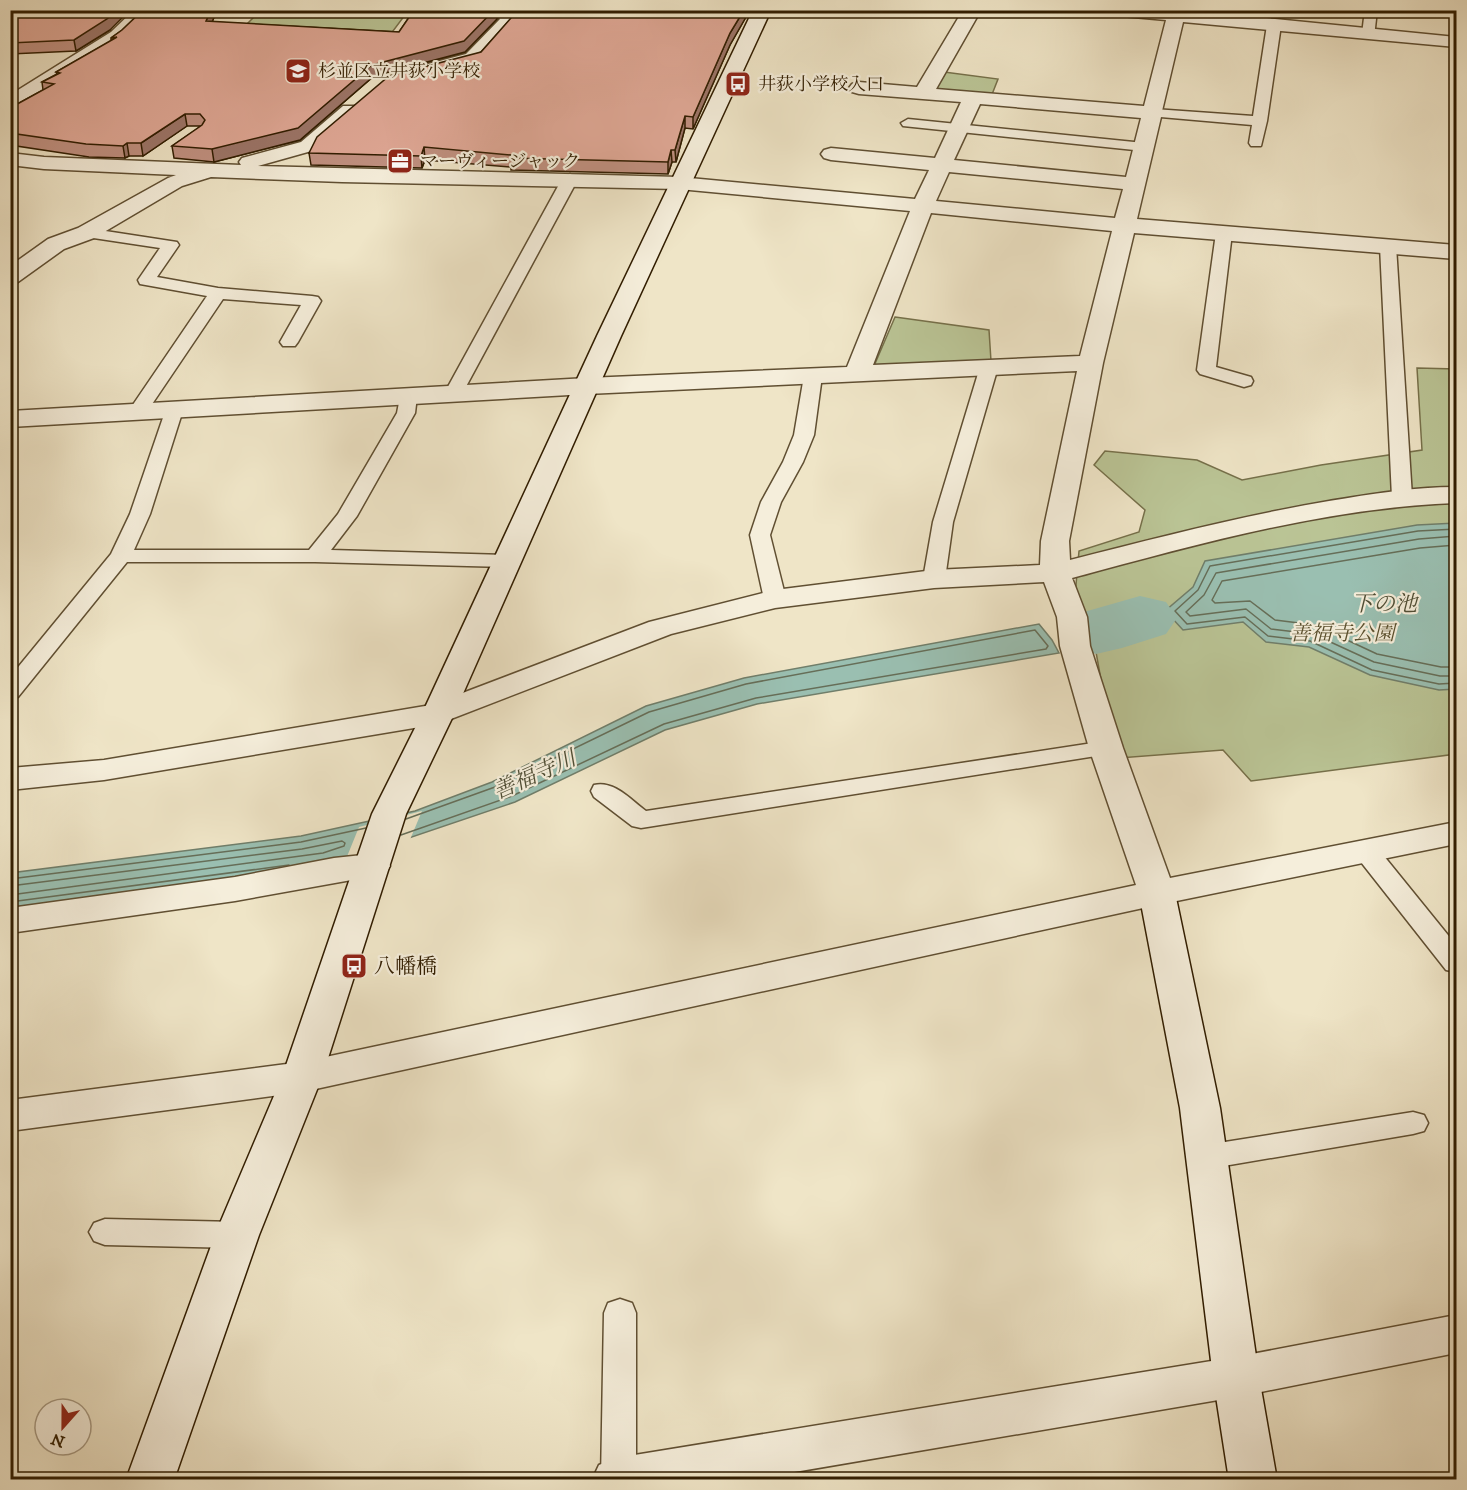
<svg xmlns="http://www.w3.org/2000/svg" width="1467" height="1490" font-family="'IM FELL DW Pica','Noto Serif JP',serif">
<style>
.green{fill:#bac495;stroke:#76704a;stroke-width:1.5}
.water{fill:#9abfb1;stroke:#707e6a;stroke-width:1.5}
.pier{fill:#efe5c7}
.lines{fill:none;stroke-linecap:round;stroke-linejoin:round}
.shore{stroke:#666e58;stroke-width:1.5}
.river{fill:#9abfb1;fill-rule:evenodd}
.lane-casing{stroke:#604f32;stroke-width:3}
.street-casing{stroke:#604f32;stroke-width:3}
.secondary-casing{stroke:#311d00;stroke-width:3}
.lane{fill:#f5eedb;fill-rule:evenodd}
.street{fill:#f5eedb;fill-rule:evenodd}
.secondary{fill:#f5eedb;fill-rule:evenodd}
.wall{fill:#c09080;stroke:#311d00;stroke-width:1.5}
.shaded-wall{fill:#9c7568;stroke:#311d00;stroke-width:1.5}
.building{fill:#dfa795;stroke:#311d00;stroke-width:1.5}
.labels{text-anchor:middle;stroke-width:4.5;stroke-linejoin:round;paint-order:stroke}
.far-poi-label{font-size:18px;fill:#311d00;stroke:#f5eedb;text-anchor:start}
.park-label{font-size:21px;font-style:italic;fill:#5a4f2d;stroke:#f5eedb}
.poi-label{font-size:21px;fill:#311d00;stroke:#f5eedb;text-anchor:start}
.water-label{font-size:22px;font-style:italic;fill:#504e35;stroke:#f5eedb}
</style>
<rect width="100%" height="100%" fill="#efe5c7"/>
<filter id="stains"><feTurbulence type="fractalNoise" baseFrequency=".00333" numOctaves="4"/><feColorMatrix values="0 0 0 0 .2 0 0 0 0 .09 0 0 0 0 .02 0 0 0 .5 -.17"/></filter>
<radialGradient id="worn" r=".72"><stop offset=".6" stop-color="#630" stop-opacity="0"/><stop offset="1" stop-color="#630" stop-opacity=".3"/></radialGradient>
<!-- green -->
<path class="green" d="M260,11h148l-21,28 -144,-11z
M944,72l54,7 -7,18 -57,-7z
M895,317l94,13 2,31 -117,5z
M1417,368l39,1v385l-205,27 -28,-31 -104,8 -10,-34 -17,-94 -17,-34 4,-45 60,-19 6,-22 -51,-45 11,-14 92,9 45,20 79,-15 101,-15z"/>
<!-- water -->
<path class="water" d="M1456,523v166l-17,1 -69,-15 -61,-28 -43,-5 -23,-20 -60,8 -11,-12 -28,4 -9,-8 31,-4 27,-23 12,-26 212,-36z
M1039,624l13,16 7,13 -302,51 -92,26 -150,72 -189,64 -315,42 -1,-35 291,-37 114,-25 77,-29 154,-76 98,-28z"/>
<!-- pier -->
<path class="pier" d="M422,811l-13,31 -65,22 15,-37z"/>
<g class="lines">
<!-- shore -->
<path class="shore" d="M1456,529l-38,2 -208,35 -12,24 -23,21 12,13 58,-7 23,19 42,5 62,29 67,14 17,-1
M1456,536l-37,3 -203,34 -12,22 -18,17 4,4 56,-7 25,20 42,5 61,28 66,14h16
M1456,545l-36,3 -198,33 -10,19 3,3 35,-2 25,19 40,5 62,29 64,13h15
M401,835l111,-39 152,-72 92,-26 290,-49 2,-3 -13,-16 -289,54 -97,28 -154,75 -89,32
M10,879l291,-37 65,-14
M10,886l292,-37 40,-8 3,2 -1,3 -21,7 -313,42
M10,902l279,-37"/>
<!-- river -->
<path class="river" d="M1140,596l26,6 11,16 -11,16 -44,14 -26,6 -26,-6 -11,-16 11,-16z"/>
<!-- lane casing -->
<g class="lane-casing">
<path id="lane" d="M1365,10h12l-3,27h-10l-2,-3z
M1274,21l7,4 -14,96 -6,25h-10l-2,-3 3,-18 -103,-9 -2,-3 7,-4 99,7 14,-91z
M908,119l236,24 7,4 -7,4 -241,-25 -2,-3z
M570,174l8,5 -116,215 -2,4h-14l-2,-4 118,-215z
M86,228l91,14 2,3 -22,32 61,11 94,8 6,1 3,4 -23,41 -3,4h-12l-3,-4 21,-37 -78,-6 -79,117h-14l-2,-4 79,-116 -67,-12 -2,-4 22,-32 -80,-12 -2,-3z
M1224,228l8,5 -16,134 35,10 2,4 -2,4 -7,2 -44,-13 -3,-4 19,-137z
M1388,241l8,5 16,251 -3,4h-14l-3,-4 -12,-251z
M989,362l6,1 3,4 -45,155 -8,57 -3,5 -8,1 -8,-1 -3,-5 10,-57 47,-155 3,-4z
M813,370l6,2 3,4 -8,59 -11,27 -22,40 -11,33 16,64 -3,5 -8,2 -8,-2 -3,-5 -14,-64 11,-33 22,-40 11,-27 10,-59 3,-4z
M408,390l7,2 2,4 -2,17 -58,103 -26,34 175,5 7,2 4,4 -4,4 -7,2 -191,-5h-188l-109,135 -8,2v-22l101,-123 19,-40 37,-108h14l2,4 -33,104 -16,36h175l29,-36 59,-101 4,-21z
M1106,741l9,2 3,5 -3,5 -474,75 -9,-2 -38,-29 -3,-6 3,-6c20,-5 37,15 52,26z
M1366,843l9,2 81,100v27l-10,-2 -89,-113 -4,-6 4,-6z
M1413,1112l11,3 4,8 -4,8 -11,3 -207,35 -11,-4 -4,-8 4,-8 11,-4z
M105,1219l132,3 11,4 5,9 -5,9 -11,4 -132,-3 -11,-4 -5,-9 5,-9z
M620,1299l12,4 4,10v166l-35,1 3,-167 4,-10z"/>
</g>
<!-- street casing -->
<g class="street-casing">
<path id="street" d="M134,10h19l-30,30 -106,68 -7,2v-15l101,-63z
M492,10h20l7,8 -39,44 -45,12 -7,-2 -2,-4 2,-4 38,-10 34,-35z
M963,10h18l-45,79 208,17 22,-86 -55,-5 -8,-5h83l270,27v10l-273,-25 -21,89 2,2 -3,4 -24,102 319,26v14l-322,-26 -31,130 -34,178 1,19c86,-22 171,-44 259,-59 43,-7 84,-14 127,-14v16c-131,5 -258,41 -384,75l15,39 3,29 33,102 47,130 286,-56v22l-299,61 -855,187 -292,39v-31l292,-38 834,-177 -47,-137 -29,-102 -3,-29 -13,-35 -110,6 -159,20 -104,26 -233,90 -334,56 -94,10v-22l94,-8 327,-55 218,-83 126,-32 159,-20 106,-5 1,-24 36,-170 -490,23 -577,33v-16l577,-33 260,-11 63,-156 -231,-22 -337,-7 -131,-5 -29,9 -88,52 -30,11 -46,33 -8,2v-18l38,-27 30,-11 90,-50 8,-3 -132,-6 -34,-4v-12l34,4 197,8 -2,-3 3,-4 59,-16 42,-36h14l3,4 -3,4 -42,36 -57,16 421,11 236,22 14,-29 -98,-10 -7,-2 -3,-4 3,-4 7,-2 104,10 26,-56 -102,-8 -7,-2 -3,-4 3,-4 7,-2 58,5zM980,104l161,14 -15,59 -172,-17zM949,172l174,17 -8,29 -179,-17zM931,213l181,18 -32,125 -207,9z
M372,854l13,4 5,8 -5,8 -150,27 -225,32v-25l225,-31 99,-19z
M1456,1315v38l-220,44 -488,83h-156l7,-15 17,-7 620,-101z"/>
</g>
<!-- secondary casing -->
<g class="secondary-casing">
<path id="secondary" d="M753,10h18l-150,326 -167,378 -48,100 -84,263 -63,158 -85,245h-48l89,-245 67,-158 90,-263 50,-100 175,-378z
M1157,881l13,3 5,9 45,215 39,269 18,103h-48l-16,-103 -33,-269 -41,-215 5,-9z"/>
</g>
<!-- lane -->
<use href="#lane" class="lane"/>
<!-- street -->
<use href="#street" class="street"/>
<!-- secondary -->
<use href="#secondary" class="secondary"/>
</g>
<!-- wall -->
<path class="wall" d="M10,10l100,20 -34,21 -66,3z
M143,10h74l-5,12 187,10 15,-22h82l1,9 -32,33 -91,24 -74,64 -86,22 -40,-4 -2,-12 29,-20h-14l-44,30h-14l-4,2 -36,-1 -79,-12v-37l33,-18 -1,-8 15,-8 -1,-2 55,-31v-3l11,-8z
M514,10h236l-20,35 -37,84 -8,-1 -9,34h-4l-4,12 -157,-4v-3l-86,-7 -3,8 -111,-3 -2,-12 172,-101 35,-39z"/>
<!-- shaded-wall -->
<path class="shaded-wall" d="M117,10h13l-20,20 -34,21 -2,-11z
M211,10h6l-9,22 -2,-11z
M494,10h2l1,9 -32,33 -91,24 -74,64 -86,22 -2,-13 160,-84z
M744,10h6l-20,35 -37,84v-12l37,-84z
M185,114l2,12 -44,30 -2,-13z
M685,116v12l-9,34 -1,-12z
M127,143l2,13 -4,2 -2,-12z
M424,147l1,13 -3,8 -1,-12z
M671,150l1,12 -4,12v-12z"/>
<!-- building -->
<path class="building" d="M10,10h107l-10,9 -33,21 -64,3z
M143,10h68l-5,11 193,11 15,-22h80l-30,31 -92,24 -74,63 -86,21 -40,-3 30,-21 3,-5 -5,-6h-15l-44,29h-14l-4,3 -37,-2 -76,-11v-25l44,-24 -12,-2 18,-9 -4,-1 61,-35 -6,1 11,-8z
M518,10h226l-14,23 -37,84 -8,-1 -10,34h-4l-3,12 -158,-4 1,-3 -87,-8 -3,9 -112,-3 8,-16 72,-61 92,-24z"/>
<!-- icons -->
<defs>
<g id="school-square" transform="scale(1.35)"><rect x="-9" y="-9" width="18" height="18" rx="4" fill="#8f2418" stroke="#f5eedb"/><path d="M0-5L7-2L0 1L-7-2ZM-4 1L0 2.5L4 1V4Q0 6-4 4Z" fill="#fff"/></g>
<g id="bus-square" transform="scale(1.35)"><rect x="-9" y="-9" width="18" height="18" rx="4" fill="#8f2418" stroke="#f5eedb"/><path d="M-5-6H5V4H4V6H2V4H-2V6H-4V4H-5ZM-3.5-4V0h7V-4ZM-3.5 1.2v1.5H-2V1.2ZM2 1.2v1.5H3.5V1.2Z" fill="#fff"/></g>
<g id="office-square" transform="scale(1.35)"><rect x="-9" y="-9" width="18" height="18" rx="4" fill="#8f2418" stroke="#f5eedb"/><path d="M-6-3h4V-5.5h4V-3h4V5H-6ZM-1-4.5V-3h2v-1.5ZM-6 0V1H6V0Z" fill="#fff"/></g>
</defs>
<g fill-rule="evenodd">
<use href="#school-square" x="298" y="71"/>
<use href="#bus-square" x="738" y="84"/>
<use href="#office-square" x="400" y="161"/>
<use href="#bus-square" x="354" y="966"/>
</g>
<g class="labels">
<!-- far-poi labels -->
<g class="far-poi-label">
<text x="318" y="77">杉並区立井荻小学校</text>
<text x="758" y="90">井荻小学校入口</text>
<text x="420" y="167">マーヴィージャック</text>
</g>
<!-- park labels -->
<g class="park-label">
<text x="1342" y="640">善福寺公園</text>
</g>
<!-- poi labels -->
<g class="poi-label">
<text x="374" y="973">八幡橋</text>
</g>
<!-- water labels -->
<g class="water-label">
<text x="1384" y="611">下の池</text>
<text transform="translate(534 774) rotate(-24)" y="8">善福寺川</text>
</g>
</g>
<!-- margin -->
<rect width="1467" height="1490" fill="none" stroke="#efe5c7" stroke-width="36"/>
<rect x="12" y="12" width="1443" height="1466" fill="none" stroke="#311d00" stroke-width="3"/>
<rect x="18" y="18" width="1431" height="1454" fill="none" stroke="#311d00" stroke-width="1.5"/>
<!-- north arrow -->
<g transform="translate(63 1427) rotate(201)"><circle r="28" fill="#f5eedb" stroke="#a79a83" stroke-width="1.5"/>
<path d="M0-4.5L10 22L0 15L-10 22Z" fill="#8f2418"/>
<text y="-9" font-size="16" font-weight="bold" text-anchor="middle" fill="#311d00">N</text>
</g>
<rect width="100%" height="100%" filter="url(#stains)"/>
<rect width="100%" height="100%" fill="url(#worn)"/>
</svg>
